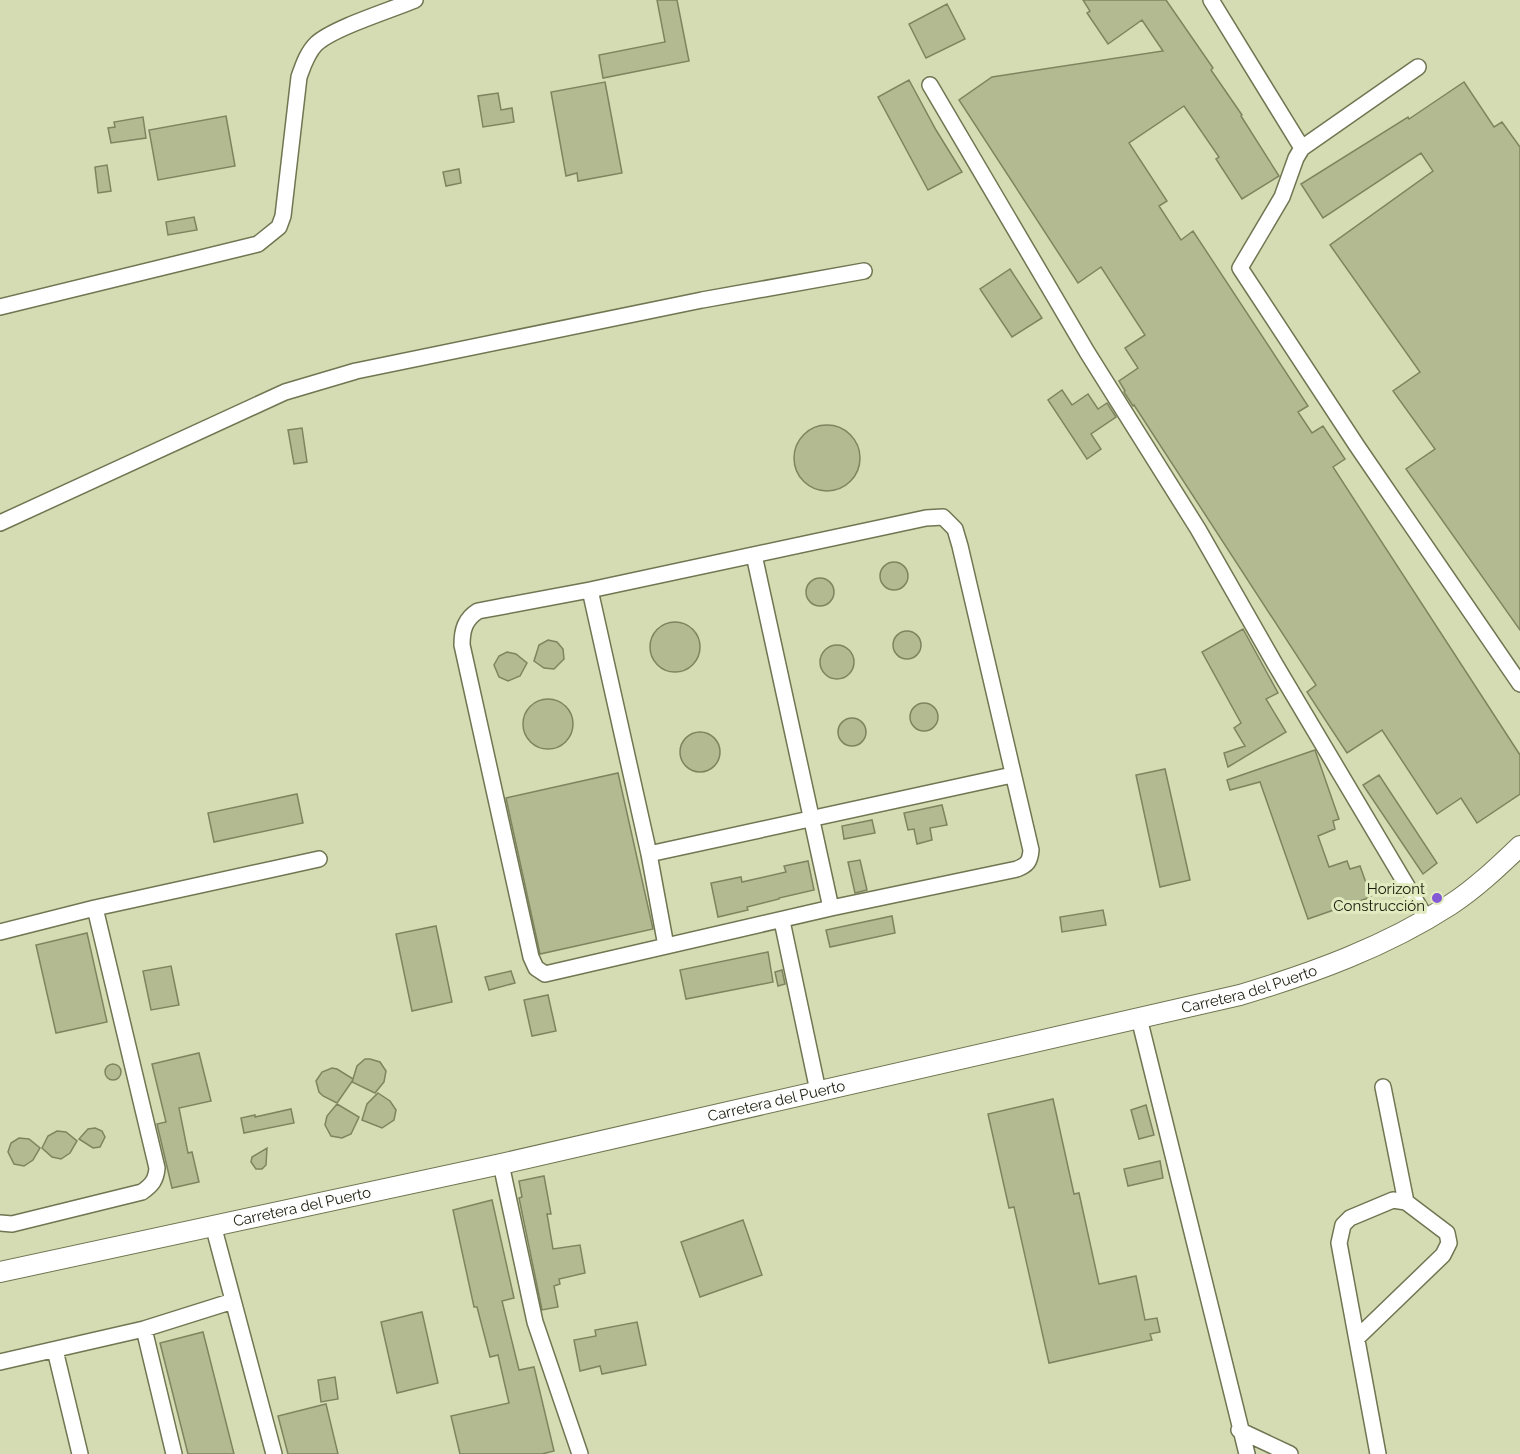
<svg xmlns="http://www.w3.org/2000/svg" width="1520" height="1454" font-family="Raleway,sans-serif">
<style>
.building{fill:#b3ba92;stroke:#7e845f;stroke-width:1.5}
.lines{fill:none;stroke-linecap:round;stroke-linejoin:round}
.minor-casing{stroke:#707651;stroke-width:18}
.major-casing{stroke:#707651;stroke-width:22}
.minor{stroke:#fff;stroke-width:15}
.major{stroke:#fff;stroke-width:20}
.poi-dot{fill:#835ad4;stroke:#e2eac0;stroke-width:2}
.labels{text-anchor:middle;stroke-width:6;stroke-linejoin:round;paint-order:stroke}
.poi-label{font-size:15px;fill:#1a1c0d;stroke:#e2eac0;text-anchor:end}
.street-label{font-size:15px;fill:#1a1c0d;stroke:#e2eac0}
</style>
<rect width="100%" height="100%" fill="#d5dcb4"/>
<!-- building -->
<path class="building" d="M657,0h20l12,61 -86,17 -4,-23 66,-13z
M1083,0h83l47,68 -2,2 31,45 -1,1 38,60 -37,23 -26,-40 3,-2 -35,-51 -55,37 38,58 -8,5 22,34 12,-9 115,175 -10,6 14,21 11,-7 22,33 -12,8 187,288v39l-43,29 -16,-25 -24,16 -55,-84 -35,23 -40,-61 9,-7 -182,-280 -1,1 -9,-14 1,-1 -6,-10 19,-13 -13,-20 20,-13 -44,-68 -23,16 -119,-183 33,-23 171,-26 -21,-31 -34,24 -21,-31 3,-2z
M947,4l18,35 -39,19 -17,-34z
M909,80l27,50 26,42 -34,18 -50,-93z
M605,82l17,91 -44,8 -1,-8 -11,3 -15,-84z
M1464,82l30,45 8,-5 18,25v483l-114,-161 29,-20 -42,-58 27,-19 -90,-127 103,-74 -12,-18 -98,65 -22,-34 107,-67 1,2z
M498,93l3,17 11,-2 2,14 -31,5 -5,-31z
M226,116l9,50 -77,14 -9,-50z
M143,117l3,21 -35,5 -3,-15 7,-1 -1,-5z
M107,165l4,26 -13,2 -3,-26z
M459,169l2,14 -15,3 -3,-14z
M194,217l3,13 -29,5 -2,-13z
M1010,269l32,49 -30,19 -32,-48z
M1062,390l10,15 16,-11 10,15 9,-6 9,14 -25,17 10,15 -14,10 -39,-59z
M794 458a33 33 0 1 1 66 0a33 33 0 1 1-66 0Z
M302,428l5,34 -13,2 -6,-34z
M880 576a14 14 0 1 1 28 0a14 14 0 1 1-28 0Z
M806 592a14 14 0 1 1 28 0a14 14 0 1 1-28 0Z
M650 647a25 25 0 1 1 50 0a25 25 0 1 1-50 0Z
M1243,629l35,64 -12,6 20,33 -58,35 -4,-14 21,-7 -11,-18 7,-5 -39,-71z
M893 645a14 14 0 1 1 28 0a14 14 0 1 1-28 0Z
M548,640l9,2 6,7 1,10 -10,10 -10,-1 -10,-7 5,-16z
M820 662a17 17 0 1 1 34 0a17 17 0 1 1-34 0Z
M507,652l9,2 11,9 -7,13 -12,5 -9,-4 -5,-12 5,-9z
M523 724a25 25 0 1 1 50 0a25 25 0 1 1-50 0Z
M910 717a14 14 0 1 1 28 0a14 14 0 1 1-28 0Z
M838 732a14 14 0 1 1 28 0a14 14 0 1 1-28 0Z
M680 752a20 20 0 1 1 40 0a20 20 0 1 1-40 0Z
M1315,750l24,69 -6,2 2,8 -17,7 11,31 18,-6 3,8 10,-3 11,31 -63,22 -48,-137 -30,8 -3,-10z
M1165,769l25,111 -30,7 -24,-112z
M618,773l35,156 -113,25 -34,-156z
M1379,775l58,88 -14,11 -60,-89z
M297,794l6,29 -89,19 -6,-29z
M942,805l5,20 -17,3 2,12 -15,4 -3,-15 -6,1 -4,-17z
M872,820l3,13 -31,6 -2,-13z
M860,860l7,30 -12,3 -7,-31z
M808,861l6,29 -35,8v1l-32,8 1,3 -30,7 -7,-34 30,-6 1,5 44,-10 -2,-6z
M1103,910l3,15 -44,7 -2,-15z
M892,916l3,17 -65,14 -4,-17z
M436,926l16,76 -40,9 -16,-77z
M87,933l20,89 -51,11 -20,-88z
M768,952l5,30 -87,17 -6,-29z
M171,966l8,39 -28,5 -8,-39z
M782,970l3,14 -7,2 -3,-14z
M511,971l4,12 -26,7 -4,-13z
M548,995l8,36 -24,5 -8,-36z
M199,1053l12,48 -32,7 9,45 4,-1 7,30 -27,6 -15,-64 9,-2 -14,-58z
M365,1059h5l10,3 6,9 -2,11 -9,11 -23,-11 1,-2 -16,23 -14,-7 -4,-4 -3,-11 6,-9 10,-4 5,1 16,10 4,-13z
M105 1072a8 8 0 1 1 16 0a8 8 0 1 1-16 0Z
M378,1093l12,8 6,9 -2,10 -12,8 -20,-8 5,-16z
M1053,1099l21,95 5,-1 20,91 37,-8 9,44 12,-2 3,14 -10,2 2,6 -103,23 -35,-156 -5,1 -21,-94z
M337,1104l22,13 -8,17 -9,4 -11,-2 -6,-11 2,-9z
M1146,1105l8,30 -15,4 -8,-29z
M291,1109l3,14 -50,10 -3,-15 14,-3v2z
M95,1128l7,3 3,6 -5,10 -7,1 -14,-9 9,-10z
M57,1131l9,1 11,9 -7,12 -9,6 -9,-2 -10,-9 6,-12z
M19,1138l10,1 11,9 -7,12 -9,6 -10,-2 -6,-12 3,-9z
M267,1148l-1,17 -4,4h-6l-5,-7 1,-5z
M1160,1161l3,17 -35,8 -4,-17z
M544,1176l7,38h-4l6,35 27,-4 5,28 -26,6 1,5 -6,2 4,21 -16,3 -23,-112 3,-1 -3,-16z
M492,1200l22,98 -12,3 17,69 15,-3 20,84 -12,3h-82l-9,-38 58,-13 -11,-48 -8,2 -13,-50h-3l-21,-97z
M743,1220l19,55 -62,22 -19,-55z
M422,1312l16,71 -41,10 -16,-71z
M637,1322l9,43 -44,9 -2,-8 -20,5 -6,-31 22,-4 -1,-6z
M203,1332l31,122h-46l-28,-111z
M335,1377l3,22 -17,3 -3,-22z
M326,1404l12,50h-50l-10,-38z"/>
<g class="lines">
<!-- minor casing -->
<g class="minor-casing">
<path id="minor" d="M1211,0l91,148
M1418,67l-116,81 -6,10 -14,39 -42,71 117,178 163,238
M930,85l157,267 111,177 77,135 151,254
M0,307l258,-63 21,-17 4,-11 16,-139c4,-11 8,-24 17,-33 17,-16 75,-34 99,-44
M0,523l285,-131 71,-21 346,-71 162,-29
M754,555l77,353 -286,66 -9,-6 -5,-11 -69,-312c0,-15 3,-26 16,-34l112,-21 336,-72 17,-1 12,12 5,17 71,304c-1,12 -4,15 -14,19l-186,39
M590,590l59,264 17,92
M649,854l363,-79
M782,921l36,170
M0,932l95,-24 224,-49
M1139,1018l108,436
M501,1164l34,158 45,132
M0,1223l12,1 130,-32c10,-7 14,-12 15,-24l-62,-260
M213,1225l61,229
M144,1329l30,125
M1357,1338l86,-83 6,-12 -2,-10 -41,-31 -23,-115
M55,1350l25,104
M0,1362l144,-33 89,-28
M1239,1430l51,24
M1378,1454l-39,-211 4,-18 7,-7 43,-18 13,2"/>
</g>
<!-- major casing -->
<g class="major-casing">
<g id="major">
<path id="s1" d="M0,1272l501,-108 739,-169c73,-22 145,-48 210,-90 25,-16 48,-38 70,-59"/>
</g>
</g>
<!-- minor -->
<use href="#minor" class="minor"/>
<!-- major -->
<use href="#major" class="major"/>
</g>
<!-- markers -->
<circle class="poi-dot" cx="1437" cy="898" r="6"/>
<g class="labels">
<!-- poi labels -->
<g class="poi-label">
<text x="1425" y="894">Horizont<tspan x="1425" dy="17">Construcción</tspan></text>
</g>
<!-- street labels -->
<g class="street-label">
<text dy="5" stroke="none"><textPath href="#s1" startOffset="1281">Carretera del Puerto</textPath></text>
<text dy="5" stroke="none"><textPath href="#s1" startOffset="795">Carretera del Puerto</textPath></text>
<text dy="5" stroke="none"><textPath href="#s1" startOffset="309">Carretera del Puerto</textPath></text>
</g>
</g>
</svg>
